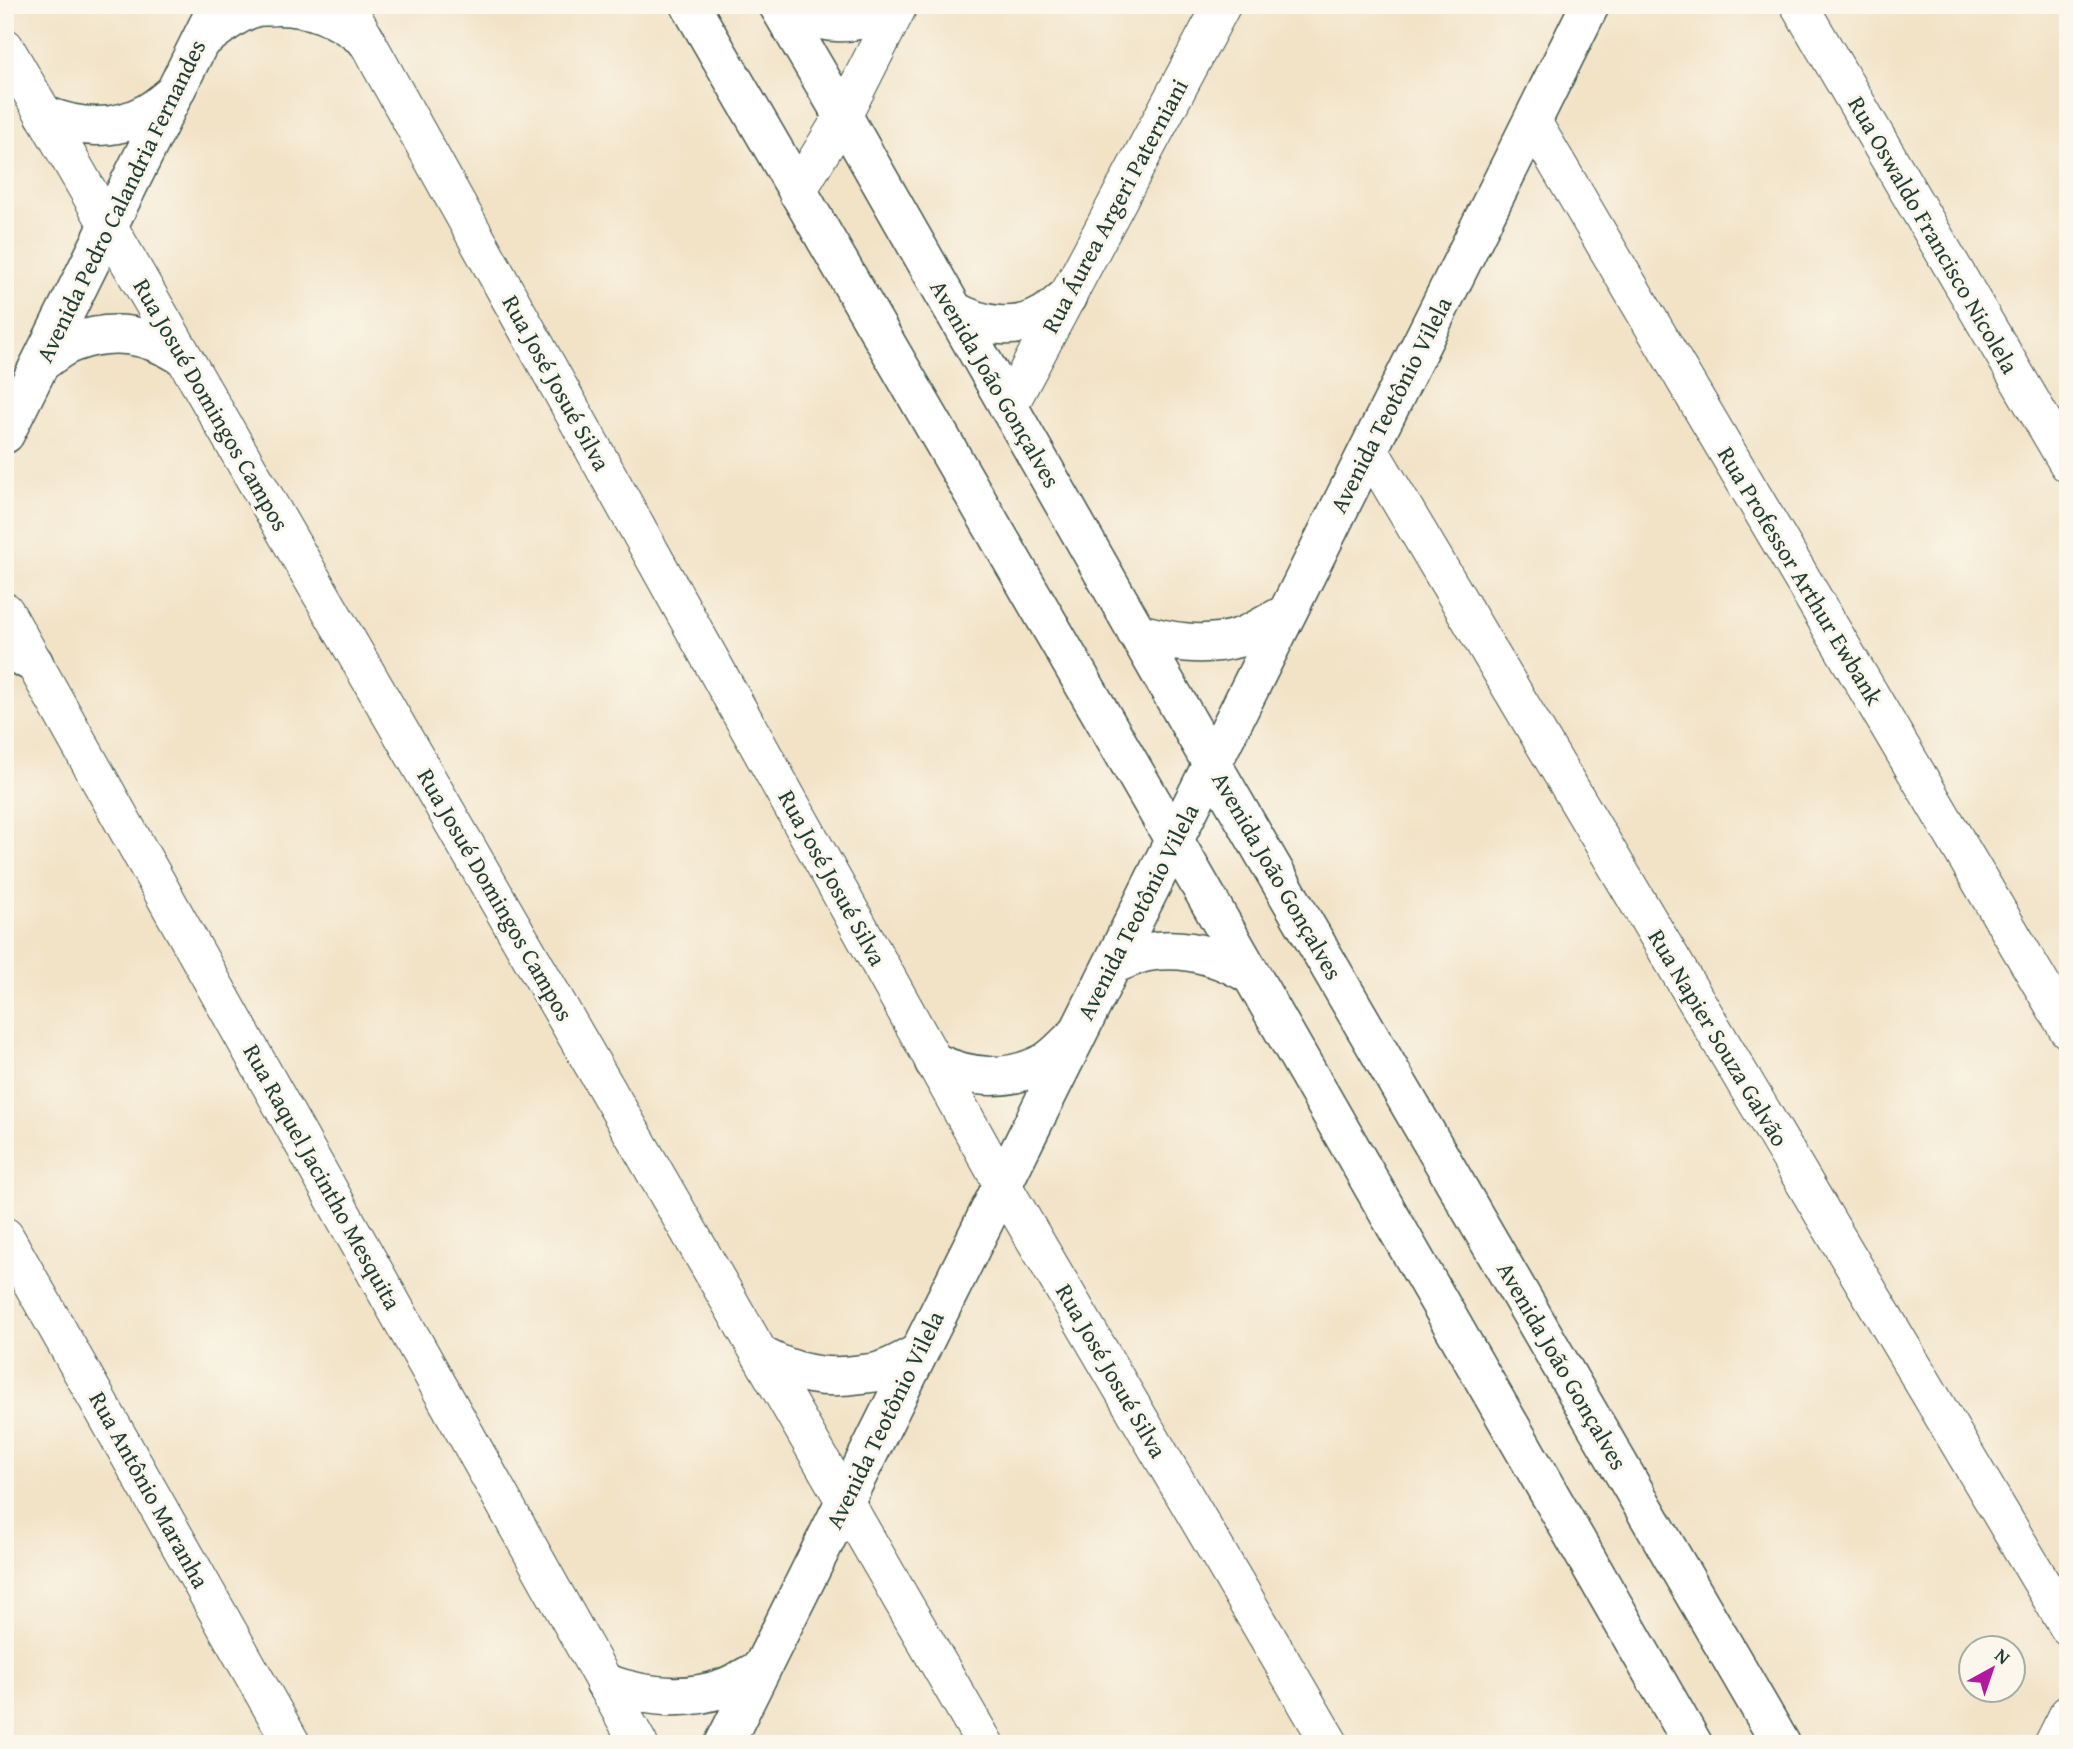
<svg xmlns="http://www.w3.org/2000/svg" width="2073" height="1749" font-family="'Gentium Book Plus',serif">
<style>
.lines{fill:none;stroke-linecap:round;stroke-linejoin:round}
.street-casing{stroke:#3f564a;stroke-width:39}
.secondary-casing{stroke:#3f564a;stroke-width:41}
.street{stroke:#fff;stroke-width:37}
.secondary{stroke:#fff;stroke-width:38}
.labels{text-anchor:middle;stroke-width:6;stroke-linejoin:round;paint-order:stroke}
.street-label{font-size:24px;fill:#1f3d34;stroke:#fbf7ec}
</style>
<rect width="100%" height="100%" fill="#fbf7ec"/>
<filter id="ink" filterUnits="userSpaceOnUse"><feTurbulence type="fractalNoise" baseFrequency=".0143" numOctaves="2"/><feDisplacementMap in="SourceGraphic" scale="14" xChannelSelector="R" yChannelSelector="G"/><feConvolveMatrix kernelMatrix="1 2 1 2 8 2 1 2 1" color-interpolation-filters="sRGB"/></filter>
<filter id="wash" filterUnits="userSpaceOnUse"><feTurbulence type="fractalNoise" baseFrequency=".00686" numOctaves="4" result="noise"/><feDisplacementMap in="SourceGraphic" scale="28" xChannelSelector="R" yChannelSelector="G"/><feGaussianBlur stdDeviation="1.57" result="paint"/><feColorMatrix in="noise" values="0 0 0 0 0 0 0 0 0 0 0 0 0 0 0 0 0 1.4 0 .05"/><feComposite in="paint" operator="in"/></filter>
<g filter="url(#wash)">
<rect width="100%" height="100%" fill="#f2e3c7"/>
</g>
<g filter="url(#ink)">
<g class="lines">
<!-- street casing -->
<g class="street-casing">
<path id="street" d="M1799,5l269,459
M350,11l652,1173 328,560
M5,47l980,1697
M1532,121l536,909
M797,192l46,-76 56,-111
M1008,408l214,-403
M1369,449l699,1178
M5,611l634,1133
M5,1236l287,508
M2053,1744l15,-30"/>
</g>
<!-- secondary casing -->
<g class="secondary-casing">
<path id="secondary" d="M690,5l484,835 519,904
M778,5l65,111 369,648 569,980
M783,5c22,14 50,21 76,15 12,-3 25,-10 37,-15
M200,41c18,-12 36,-29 57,-34 5,-1 12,0 17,-1 36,-1 64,11 91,33
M45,115c33,14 70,16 102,-2 10,-5 18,-13 27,-20
M953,310c28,16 62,22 91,5 8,-5 15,-12 23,-18
M42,362c10,-7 21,-17 33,-20 38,-14 72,-8 106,13
M5,434l213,-429
M1136,632c33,10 67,16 102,6 16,-5 33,-17 48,-24
M5,649l29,14
M1112,965c11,-4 24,-11 36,-13 37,-6 72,4 104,24
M934,1062c37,17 73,20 110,1 11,-6 20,-17 29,-25
M762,1356c34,18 62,24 100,18 7,-1 15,-1 21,-4 12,-4 24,-11 35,-17
M605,1683c39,14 81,19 121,4 12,-5 23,-12 35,-18
M724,1744l866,-1739"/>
</g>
<!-- street -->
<use href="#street" class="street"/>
<!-- secondary -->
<use href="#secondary" class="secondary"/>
</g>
</g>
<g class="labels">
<!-- street labels -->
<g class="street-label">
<text transform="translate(121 201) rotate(-64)" y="8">Avenida Pedro Calandria Fernandes</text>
<text transform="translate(1115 206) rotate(-62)" y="8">Rua Áurea Argeri Paterniani</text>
<text transform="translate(1933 235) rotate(60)" y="8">Rua Oswaldo Francisco Nicolela</text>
<text transform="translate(556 383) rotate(61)" y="8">Rua José Josué Silva</text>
<text transform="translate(995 384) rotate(60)" y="8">Avenida João Gonçalves</text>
<text transform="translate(211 405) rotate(60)" y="8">Rua Josué Domingos Campos</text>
<text transform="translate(1391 405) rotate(-63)" y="8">Avenida Teotônio Vilela</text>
<text transform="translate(1800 576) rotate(59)" y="8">Rua Professor Arthur Ewbank</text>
<text transform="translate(1277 876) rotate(60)" y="8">Avenida João Gonçalves</text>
<text transform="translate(832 878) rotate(61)" y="8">Rua José Josué Silva</text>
<text transform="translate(495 895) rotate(60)" y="8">Rua Josué Domingos Campos</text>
<text transform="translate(1138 912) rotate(-63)" y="8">Avenida Teotônio Vilela</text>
<text transform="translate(1718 1038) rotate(59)" y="8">Rua Napier Souza Galvão</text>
<text transform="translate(322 1177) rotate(61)" y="8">Rua Raquel Jacintho Mesquita</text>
<text transform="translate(1562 1366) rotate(60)" y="8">Avenida João Gonçalves</text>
<text transform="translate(1111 1371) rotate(60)" y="8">Rua José Josué Silva</text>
<text transform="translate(885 1420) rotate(-64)" y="8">Avenida Teotônio Vilela</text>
<text transform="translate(149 1490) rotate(61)" y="8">Rua Antônio Maranha</text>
</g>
</g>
<!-- margin -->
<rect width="2073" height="1749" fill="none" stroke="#fbf7ec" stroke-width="28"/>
<!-- north arrow -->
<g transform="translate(1992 1669) rotate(40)"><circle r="33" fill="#fbf7ec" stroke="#a3ada2" stroke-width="2"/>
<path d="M0-5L12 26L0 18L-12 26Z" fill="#b5179e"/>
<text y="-10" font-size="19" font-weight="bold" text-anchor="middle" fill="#1f3d34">N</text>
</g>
</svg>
